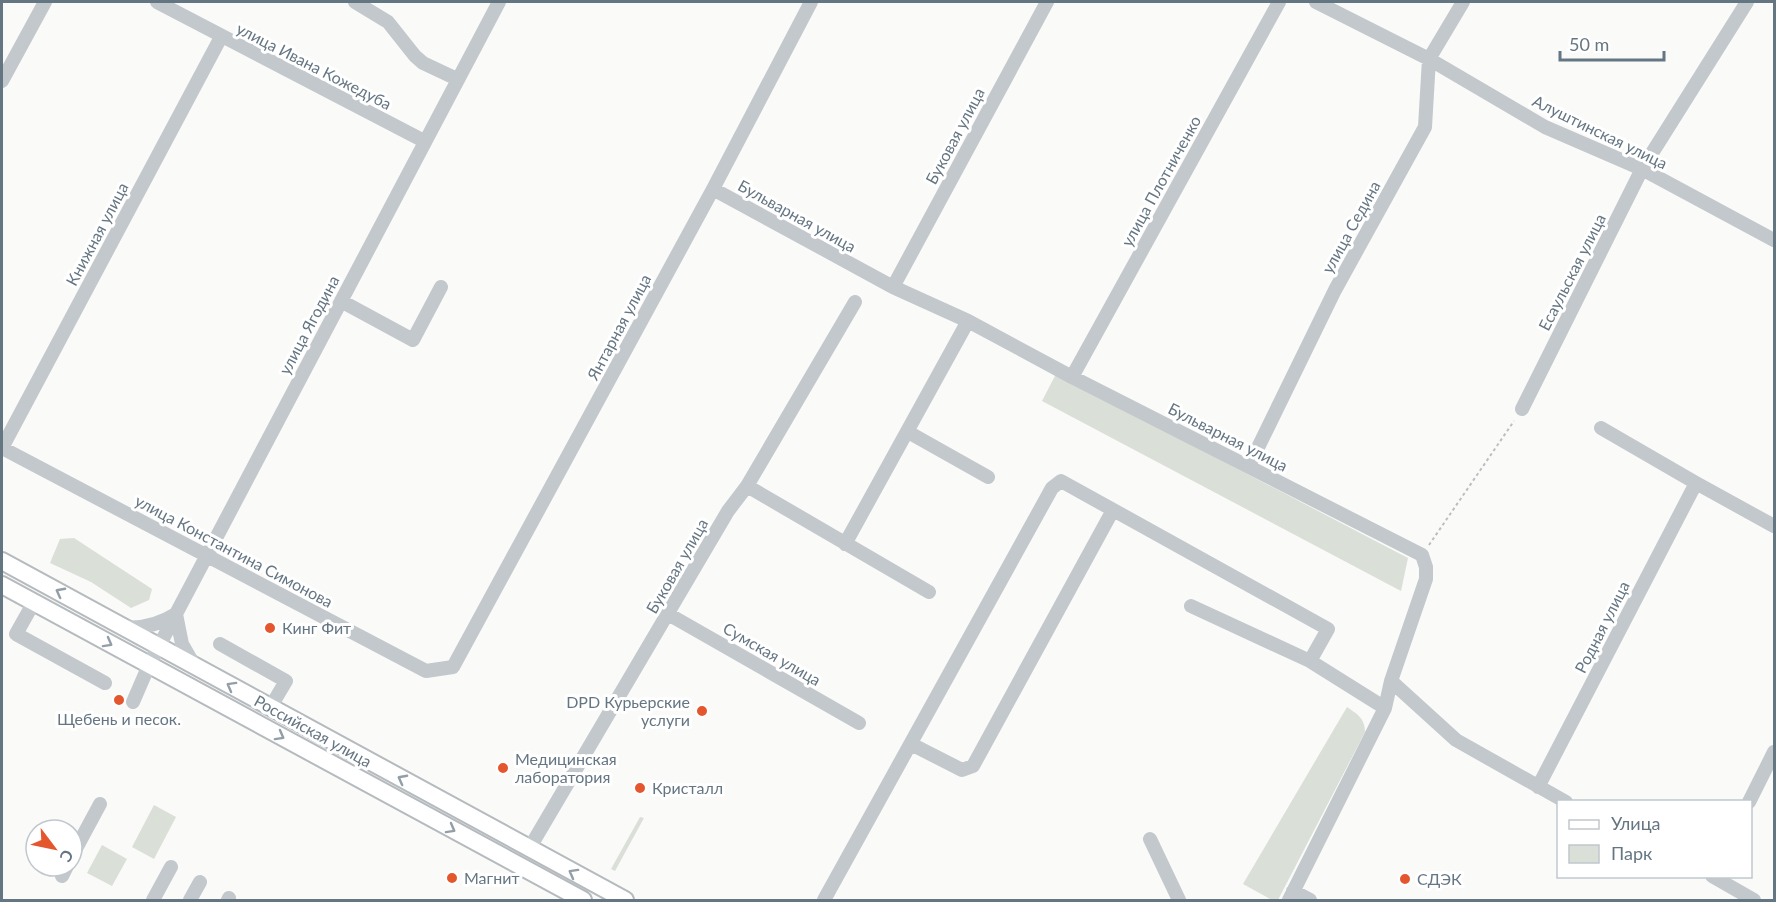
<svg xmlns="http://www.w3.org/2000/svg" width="1776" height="902" font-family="Lato,sans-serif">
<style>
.green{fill:#dadfd7}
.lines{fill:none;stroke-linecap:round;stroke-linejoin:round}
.major-casing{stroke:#b5babe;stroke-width:20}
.path{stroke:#bbbfc2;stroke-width:2;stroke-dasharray:3 3;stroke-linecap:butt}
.minor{stroke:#c3c8cc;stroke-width:14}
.major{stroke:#fff;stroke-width:16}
.oneway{stroke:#939fa8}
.poi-dot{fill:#e4572e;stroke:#fff;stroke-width:2}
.labels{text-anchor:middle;stroke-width:6;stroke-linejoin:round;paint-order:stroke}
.street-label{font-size:16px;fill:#657683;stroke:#fff}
.poi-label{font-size:16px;fill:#657683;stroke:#fff;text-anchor:start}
</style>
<rect width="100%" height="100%" fill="#fafaf8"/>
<!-- green -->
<path class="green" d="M1056,374l352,184 -7,33 -359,-190z
M74,538l78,51 -3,11 -18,8 -40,-26 -41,-19 10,-24z
M1347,707c10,7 18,11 18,25l-87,168h-6l-29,-16z
M154,805l22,12 -22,42 -22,-12z
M640,817l4,1 -29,53 -4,-2z
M102,845l25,14 -15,27 -25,-13z"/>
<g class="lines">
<!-- major casing -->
<g class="major-casing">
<path id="major" d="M2,561l623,339
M2,585l581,315"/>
</g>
<!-- path -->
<path class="path" d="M1429,545l85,-124"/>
<!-- minor -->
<path class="minor" d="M157,2l267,139
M355,2l33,20 27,34 8,7 34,16
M1316,2l113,57 116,68 97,42 132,71
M221,37l-219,411 424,223 27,-4 260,-478 98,-187
M2,81l43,-79
M713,189l180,98 75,34 104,56 350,178 4,12v12l-35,102 -6,27 -96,192
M893,287l154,-285
M341,301l72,39 28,-53
M1072,377l207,-375
M1522,409l120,-240 105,-167
M1601,428l95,55 78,43
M908,432l80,45
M1249,466l86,-176 90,-163 4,-68 34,-57
M747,486l182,106
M845,544l123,-223
M34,602l-18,32 89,49
M1191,606l119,55 75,47
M176,614l6,30 12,21
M668,614l191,109
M124,627c20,2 36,-3 52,-13
M220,644l66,37 -16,27
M1391,681l65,59 110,62
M133,702l16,-37 350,-663
M911,744l51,26 11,-4 140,-256
M1538,787l158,-304
M1749,802l25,-50
M1150,839l29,61
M529,849l199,-338 19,-25 108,-184
M72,856l28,-52
M62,876l5,-10
M1712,876l42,24
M1293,891l17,9
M153,900l18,-33
M190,900l10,-18
M228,900l1,-2
M824,900l228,-412 9,-7 267,148 -18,32"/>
<!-- major -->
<use href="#major" class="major"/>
</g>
<!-- one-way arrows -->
<defs><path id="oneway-chevron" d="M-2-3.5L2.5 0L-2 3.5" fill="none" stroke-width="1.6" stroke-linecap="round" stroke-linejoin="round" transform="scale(1.5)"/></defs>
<g class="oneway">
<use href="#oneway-chevron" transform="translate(60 592) rotate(-152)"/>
<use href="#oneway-chevron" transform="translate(108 643) rotate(29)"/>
<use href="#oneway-chevron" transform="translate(231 686) rotate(-151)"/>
<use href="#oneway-chevron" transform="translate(280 736) rotate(29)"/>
<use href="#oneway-chevron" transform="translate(402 779) rotate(-152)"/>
<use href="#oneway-chevron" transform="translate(451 829) rotate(29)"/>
<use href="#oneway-chevron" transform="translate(573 873) rotate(-151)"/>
</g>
<!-- markers -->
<g class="poi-dot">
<circle cx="270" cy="628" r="6"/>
<circle cx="119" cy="700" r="6"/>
<circle cx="702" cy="711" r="6"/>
<circle cx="503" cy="768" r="6"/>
<circle cx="640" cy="788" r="6"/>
<circle cx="452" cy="878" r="6"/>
<circle cx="1405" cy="879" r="6"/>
</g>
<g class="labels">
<!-- street labels -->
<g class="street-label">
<text transform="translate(314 66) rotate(27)" y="6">улица Ивана Кожедуба</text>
<text transform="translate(1600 132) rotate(26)" y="6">Алуштинская улица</text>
<text transform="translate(955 136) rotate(-62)" y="6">Буковая улица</text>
<text transform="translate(1161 181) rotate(-61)" y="6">улица Плотниченко</text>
<text transform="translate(797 216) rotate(29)" y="6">Бульварная улица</text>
<text transform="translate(1351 227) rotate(-61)" y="6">улица Седина</text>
<text transform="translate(97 234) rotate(-62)" y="6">Книжная улица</text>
<text transform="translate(1572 272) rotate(-63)" y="6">Есаульская улица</text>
<text transform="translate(309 325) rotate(-62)" y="6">улица Ягодина</text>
<text transform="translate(619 327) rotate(-62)" y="6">Янтарная улица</text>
<text transform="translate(1228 437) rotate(27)" y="6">Бульварная улица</text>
<text transform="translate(234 551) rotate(28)" y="6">улица Константина Симонова</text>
<text transform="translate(677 566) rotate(-60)" y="6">Буковая улица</text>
<text transform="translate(1602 627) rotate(-63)" y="6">Родная улица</text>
<text transform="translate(772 654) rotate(30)" y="6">Сумская улица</text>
<text transform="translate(313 731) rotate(29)" y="6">Российская улица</text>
</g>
<!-- poi labels -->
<g class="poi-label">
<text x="282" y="634">Кинг Фит</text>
<text x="690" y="708" text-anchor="end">DPD Курьерские<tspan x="690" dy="18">услуги</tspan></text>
<text x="119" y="725" text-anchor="middle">Щебень и песок.</text>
<text x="515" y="765">Медицинская<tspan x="515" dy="18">лаборатория</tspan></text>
<text x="652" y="794">Кристалл</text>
<text x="464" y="884">Магнит</text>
<text x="1417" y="885">СДЭК</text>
</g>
</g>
<!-- border -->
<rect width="1776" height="902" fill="none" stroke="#657683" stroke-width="6"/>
<!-- legend -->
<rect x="1557" y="800" width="195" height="78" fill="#ffffff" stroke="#c1c8cd" stroke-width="1.5"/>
<rect x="1569" y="820" width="30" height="9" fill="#ffffff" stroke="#c1c8cd" stroke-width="1.5"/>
<text x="1611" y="830" font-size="18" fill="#657683">Улица</text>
<rect x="1569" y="845" width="30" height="18" fill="#dadfd7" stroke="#c1c8cd" stroke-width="1.5"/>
<text x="1611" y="860" font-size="18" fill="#657683">Парк</text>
<!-- north arrow -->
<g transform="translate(54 848) rotate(122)"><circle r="28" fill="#ffffff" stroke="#c1c8cd" stroke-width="1.5"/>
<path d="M0-4.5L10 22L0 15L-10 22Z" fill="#e4572e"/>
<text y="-9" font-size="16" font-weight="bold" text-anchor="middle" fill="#657683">С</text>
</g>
<!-- scale -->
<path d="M1560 51v9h104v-9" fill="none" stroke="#657683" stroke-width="3"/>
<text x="1569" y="51" font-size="18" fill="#657683" stroke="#ffffff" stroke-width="4.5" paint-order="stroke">50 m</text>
</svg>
